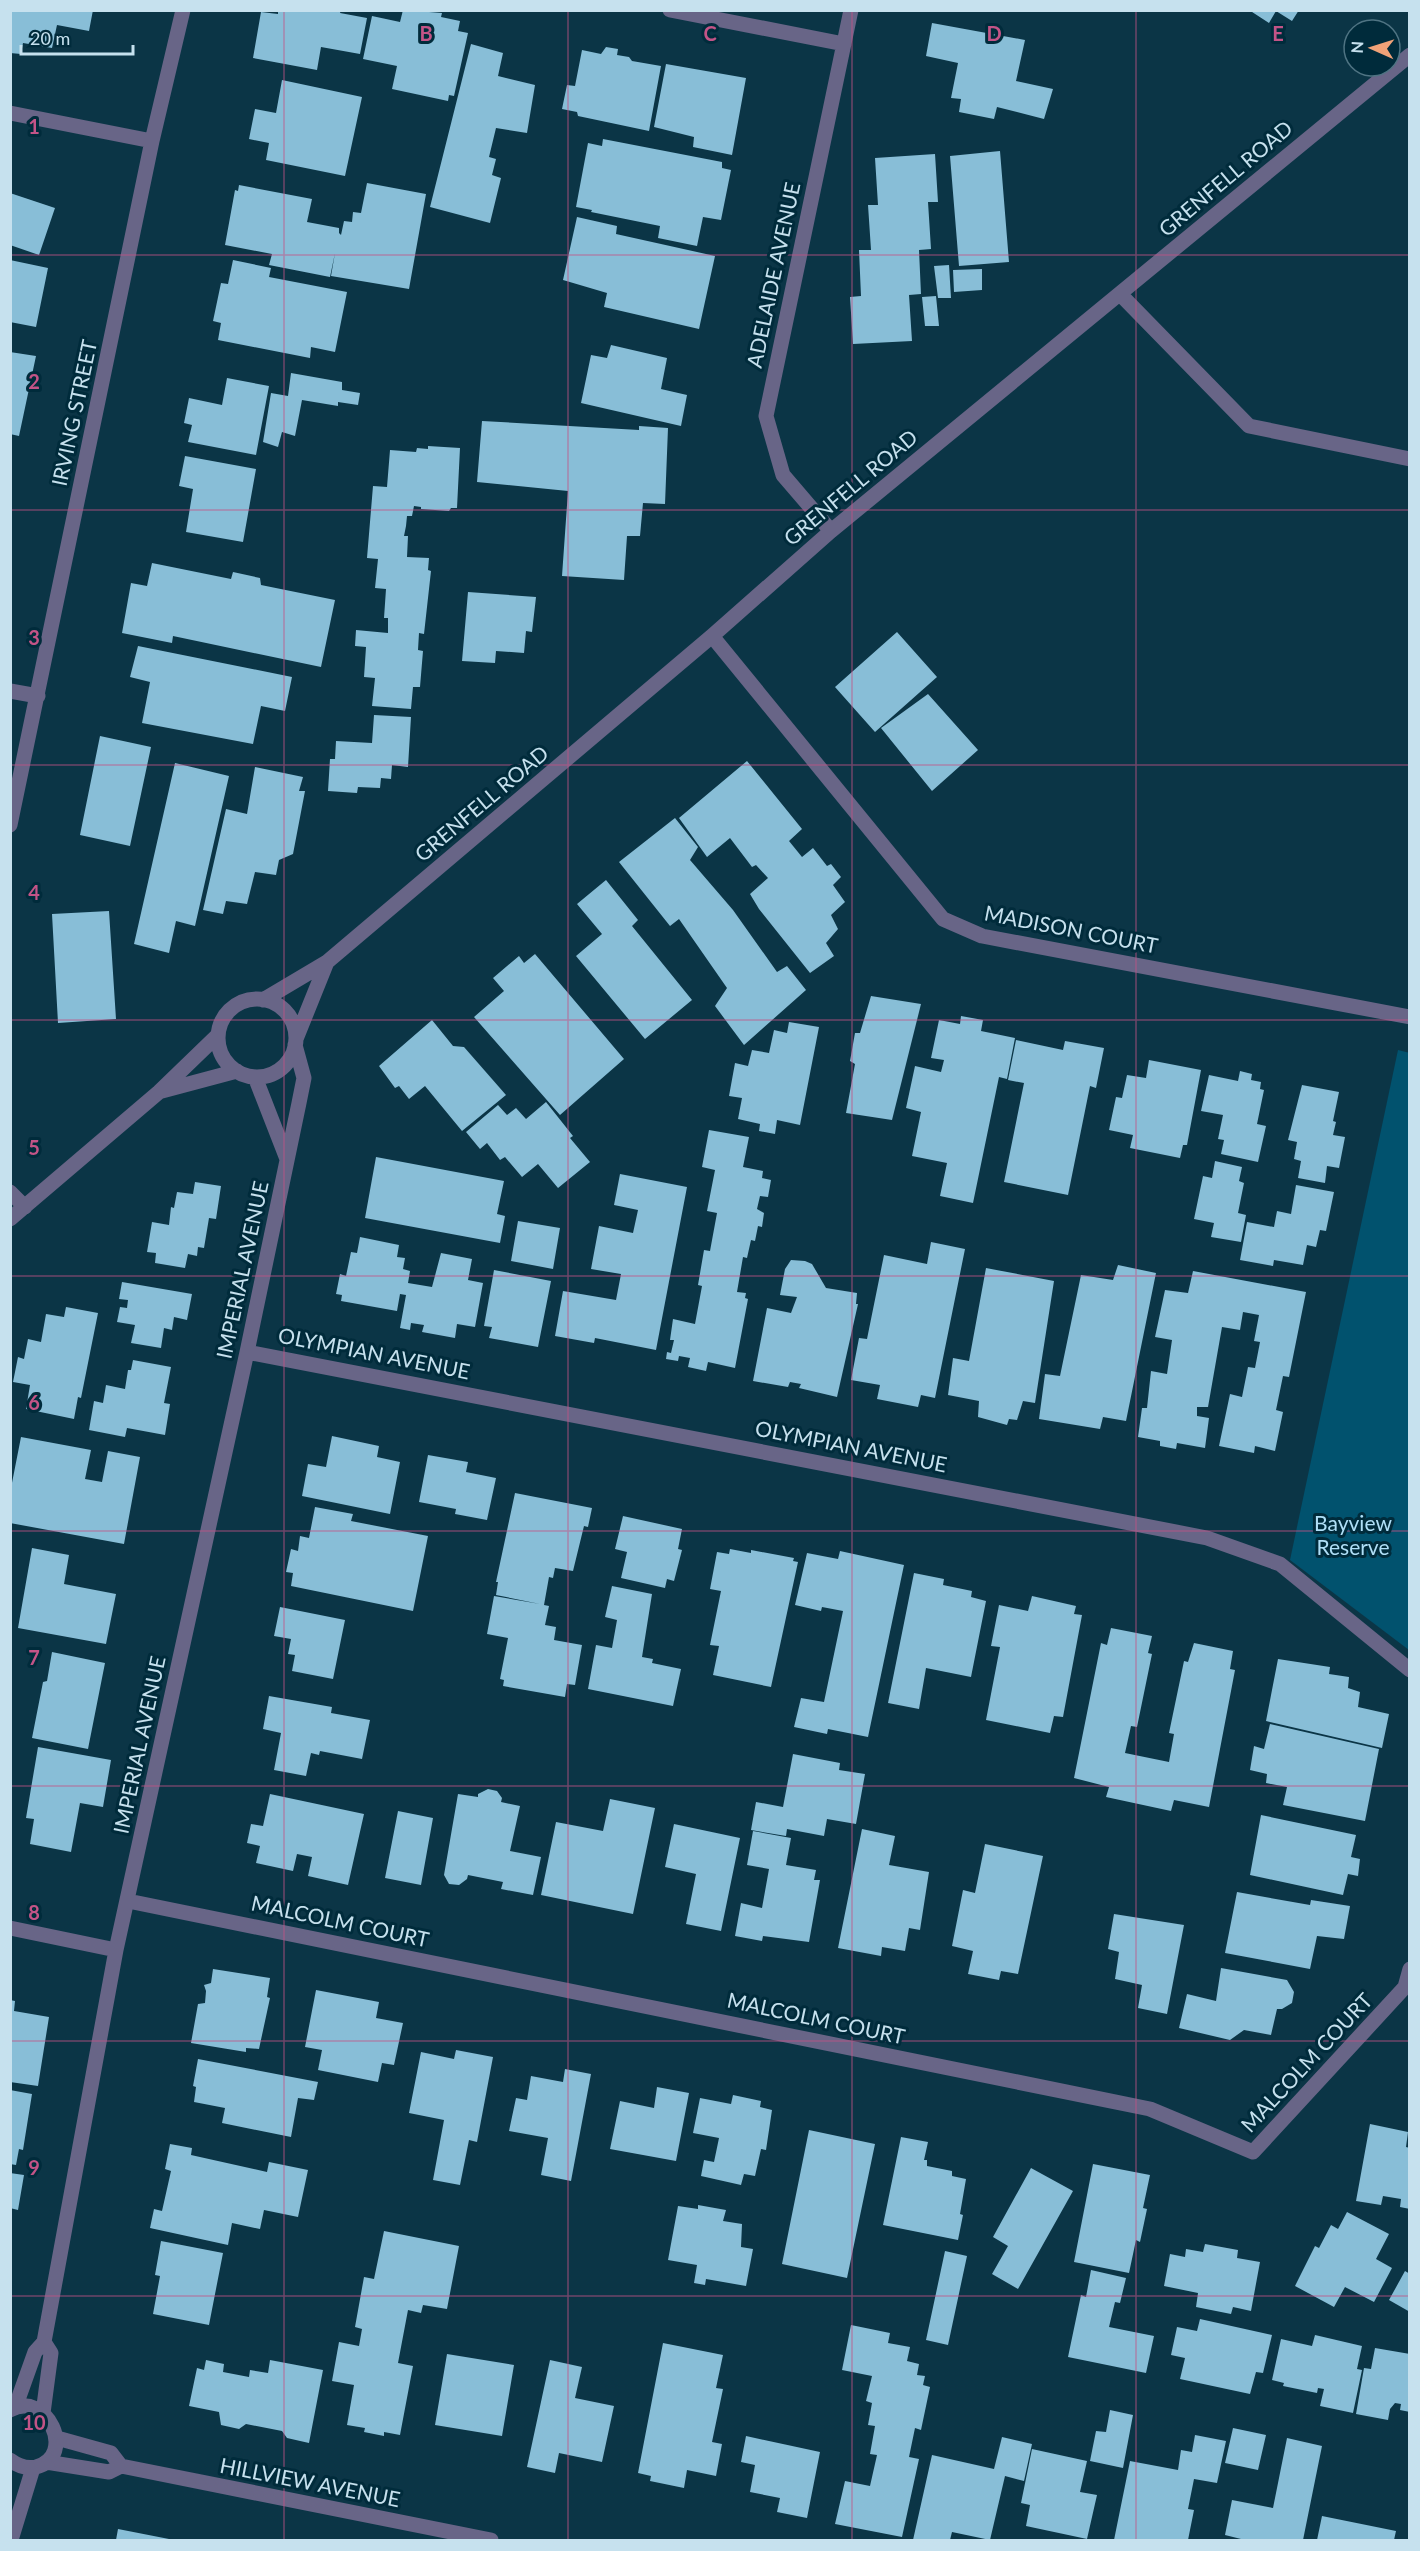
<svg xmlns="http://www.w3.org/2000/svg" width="1420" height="2551" font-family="Lato,sans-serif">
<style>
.green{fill:#01526e}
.building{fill:#88bed7}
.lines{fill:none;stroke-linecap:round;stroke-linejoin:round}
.minor{stroke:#686587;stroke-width:15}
.grid{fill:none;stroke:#c35487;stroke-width:1.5;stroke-opacity:0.55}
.labels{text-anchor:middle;stroke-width:6;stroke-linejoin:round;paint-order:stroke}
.street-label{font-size:21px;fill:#c6e1ee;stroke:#002b3b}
.park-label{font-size:21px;fill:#afdff7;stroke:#002b3b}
.grid-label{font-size:20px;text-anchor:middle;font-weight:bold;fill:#c35487;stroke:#002b3b;stroke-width:6;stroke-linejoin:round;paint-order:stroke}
</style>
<rect width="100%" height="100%" fill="#0b3546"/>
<!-- green -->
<path class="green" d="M1398,1050l12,3 -1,597 -119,-90z"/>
<!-- building -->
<path class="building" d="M10,10h83l-4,21 -32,-6 -5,23 -29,-5 -2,11 -11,-1z
M278,10h63l-1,3 27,5 -7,36 -39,-7 -4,23 -64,-12 8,-46 17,2z
M403,10l39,3 -1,4 19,4 -2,10 10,2 -14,63 -5,-1 -1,6 -56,-12 5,-23 -34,-7 9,-43 28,6z
M1249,10h50l-7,11 -16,-10 -7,12z
M932,23l93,17 -9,41 37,8 -9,30 -47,-12 -3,12 -35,-7 2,-13 -10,-1 7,-35 -32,-7z
M471,44l32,9 -5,23 37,9 -8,48 -31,-5 -7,29 7,2 -4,16 9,3 -11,45 -60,-16z
M606,47l12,2 -1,6 12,2 3,4 29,5 -12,65 -71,-15 -1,-4 -15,-3 5,-24 8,1 7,-36 19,4z
M666,64l80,14 -14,77 -39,-8 1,-10 -40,-10z
M282,80l80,17 -17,79 -79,-16 3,-17 -20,-4 6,-30 21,4z
M603,139l119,23v6l9,2 -10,50 -18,-3 -6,29 -39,-8 2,-12 -69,-14 1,-2 -16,-3 12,-64 14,3z
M1000,151l9,111 -50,4 -9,-110z
M935,154l3,48h-10l3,47 -12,1 2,44 -12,1 3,46 -59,3 -3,-47 11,-1 -2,-46h12l-3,-45h10l-3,-47z
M367,183l59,11 -17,95 -78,-13 4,-23 -5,24 -61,-12 3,-11 -47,-9 10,-55 3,1 1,-6 73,14 -5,23 32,6v5l2,2 3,-14 8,1 1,-10 8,1z
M10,193l45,15 -16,47 -29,-10z
M577,217l40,9 -1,8 99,22 -16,73 -95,-22 3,-14 -44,-13z
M10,260l38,8 -12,59 -26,-5z
M233,260l38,8 -2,9 78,15 -12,60 -24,-5 -1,11 -92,-18 3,-17 -8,-2 8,-38 7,1z
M949,265l2,33h-13l-4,-32z
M982,269v21l-28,2 -1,-22z
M936,296l3,30h-14l-3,-29z
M611,345l56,13 -6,31 26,6 -6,31 -100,-23 10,-48 16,3z
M10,352l26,4 -17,80 -9,-2z
M291,373l51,9v8l18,3 -2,12 -20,-3v4l-36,-6 -7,36 -13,-4 -4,15 -15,-5 8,-49 17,3z
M227,378l42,8 -13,69 -68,-13 4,-17 -8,-2 5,-25 33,7z
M482,421l157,9v-4l29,2 -3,76 -22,-1 -3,33h-13l-3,44 -62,-4 6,-85 -91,-9z
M428,446l32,2 -3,60h-6l-2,3 -28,-2v-2l-7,-1 -2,10h-5l-1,10 -2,10h4l-1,21 22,1 -1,12 3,1 -7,63 -5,-1 -1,17 5,1 -3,36h-7l-2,22 -39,-3 3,-28 -11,-1 2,-30 -11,-1 1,-16 32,3v-15h-4l2,-29 -11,-1 3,-29 -11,-1 6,-72 14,1 3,-37 26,2 1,-4 11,1z
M185,456l71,13 -13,73 -57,-10 7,-43 -14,-3z
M152,563l79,16 2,-7 27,6 1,7 74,15 -14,67 -148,-31 -1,7 -50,-10 9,-50 16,3z
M468,592l68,5 -4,35 -6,-1 -2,22 -28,-2 -1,12 -33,-2z
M897,632l40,45 -62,55 -40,-45z
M138,646l154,31 -7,34 -24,-5 -8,38 -111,-21 8,-41 -20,-5z
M928,694l50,56 -46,41 -51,-63z
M374,715l37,2 -3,50 -16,-2 -1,14 -10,-1 -1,10 -22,-1 -1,6 -29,-2 2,-32h5l1,-18 36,2z
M100,736l51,11 -21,99 -50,-11z
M747,761l55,68 -13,12 13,16 11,-9 14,18 4,-2 10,13 -8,8 12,17 -14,13 7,14 -12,14 8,13 -24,17 -51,-64 -9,-15 18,-16 -12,-13 -4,2 -22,-29 -23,19 -28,-39z
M175,763l54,13 -34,150 -19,-5 -7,32 -35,-9z
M255,767l48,10 -4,14h6l-12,63 -14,6 -3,15 -21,-3 -8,32 -21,-3 -3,13 -20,-4 23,-101 21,5z
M675,818l23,29 -8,13 43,50 44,62 10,-6 19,24 -62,55 -29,-39 12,-18 -48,-69 -9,7 -51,-64z
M606,880l32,40 -6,6 60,74 -47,39 -69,-83 26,-22 -25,-30z
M109,911l7,108 -58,4 -6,-109z
M535,954l89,105 -64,56 -86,-98 30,-26 -11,-13 26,-22 5,7z
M871,996l50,8 -29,116 -46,-7 9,-49 -5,-3 5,-28h5z
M961,1016l22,4 -2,11 34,7 -8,41 -8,-2 -26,126 -33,-7 7,-33 -35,-7 9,-44 -15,-4 9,-42 26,6 3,-12 -13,-2 8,-38 21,4z
M432,1020l21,26 11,1 42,48 -44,36 -37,-45 -16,13 -10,-13 -4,2 -16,-22z
M789,1022l30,5 -19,98 -23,-5 -2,14 -16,-3 1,-7 -22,-5 4,-21 -13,-2 6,-33 13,3 4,-16 17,3 5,-23 13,3z
M1016,1040l47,10 2,-9 39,7 -8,40 -6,-2 -22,109 -64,-13 20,-99 -16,-3z
M1149,1060l52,10 -14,75h-4l-3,13 -50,-10 3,-13 -24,-5 7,-33 6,1 5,-23 19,3z
M1240,1071l12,3 -1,6 10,2 -1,7 4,1 -7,34 9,2 -8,36 -37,-8 3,-14 -6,-1 5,-24 -22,-4 8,-36 29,6z
M1302,1085l37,7 -6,29 3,1 -3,13 12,2 -6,31 -12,-2 -2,17 -27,-5 3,-17 -7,-2 3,-17 -9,-2z
M546,1102l27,34 -3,2 20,24 -32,26 -20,-24 -16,13 -17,-20 -5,3 -13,-17 -7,6 -14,-17 32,-27 9,10 9,-7 10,11z
M709,1130l40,7 -6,30 20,4 -1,7 9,2 -3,17 -8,-1 -3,13 7,4 -2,14 -4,-1 -3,15 -4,-1 -4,18 -4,-1 -6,35 9,1 -1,5 3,1 -13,69 -27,-6 -2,9 -18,-4 2,-9 -11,-2 -1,5 -12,-2 1,-7 4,1 3,-13h-4l3,-21 22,5 7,-38 -4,-1 6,-35 6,1 7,-38 -10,-2 8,-41 -13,-3z
M376,1157l128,24 -7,33 8,2 -5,27 -135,-25z
M1215,1161l27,6 -3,14 5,2 -6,30 8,2 -5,27 -30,-5 3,-14 -20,-4 9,-43 9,2z
M620,1174l67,13 -31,163 -61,-12 -1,5 -39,-7 8,-45 53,9 5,-26 -30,-5 8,-43 34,7 5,-23 -24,-5z
M195,1182l26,4 -5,33 -7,-1 -5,30 -6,-1 -1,9 -9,-2 -3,14 -30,-5 1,-10 -9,-1 5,-30 17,3 2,-18 3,1 3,-16 16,2z
M1296,1185l38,7 -8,39 -6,-1 -4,17 -9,-2 -4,20 -29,-5 -1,6 -33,-6 7,-38 27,5 3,-16 14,3z
M518,1221l42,7 -7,41 -42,-8z
M360,1237l39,8 -2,12 8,1 -2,11 7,2 -2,12 24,4 9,-34 31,6 -4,21 15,3 -8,44 -18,-3 -2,14 -33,-6 2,-7 -13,-2 -1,7 -10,-2 6,-33 -6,-1 -3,17 -56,-10 1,-6 -6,-1 4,-20 6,2 5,-24 6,1z
M931,1242l34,7 -30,149 -14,-3 -3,12 -41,-8 3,-14 -29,-5 8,-42 8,1 17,-84 43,9z
M791,1260l14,1 7,3 14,24 31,5 -1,11h2l-21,93 -38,-9 2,-4 -11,-2 -2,5 -35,-6 14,-73 24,5 6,-16 -17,-2 5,-26z
M1118,1265l38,8 -30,148 -23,-4 -3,12 -61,-10 6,-45 15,2 21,-101 32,5z
M986,1268l68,13 -19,122 -12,-2 -6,19 -8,-1 -2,6 -29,-8 1,-16 -31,-6 5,-37 16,3z
M494,1270l57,11 -13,66 -49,-9 3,-11 -8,-1z
M1193,1271l113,21 -17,85 -6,-1 -7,34 7,2 -8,39 -20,-5 -1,7 -35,-7 11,-52 12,3 6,-30 7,1 5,-26 -6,-1 5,-26 -16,-3 -3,18 -18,-3 -14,80h-11v9l12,2 -4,30 -28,-5 -1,6 -16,-3v-5l-22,-4 4,-29h5l4,-37 16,3 5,-34 -17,-3 10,-47 23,3z
M122,1282l70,12 -5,26 -13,-3 -2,13 -8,-2 -3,20 -30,-5 4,-18 -18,-3 3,-15 7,1 1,-8 -9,-1z
M66,1307l32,6 -17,85 -3,-1 -4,22 -48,-10 4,-24 -17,-3 5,-25 6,2 4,-20 13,3 5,-28 18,3z
M133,1360l38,7 -7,36 6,1 -5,31 -38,-7 -2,9 -36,-7 5,-29 9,2 3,-18 19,4 3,-19h3z
M332,1436l47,10 -2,11 23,5 -10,52 -88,-18 6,-32 18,3z
M21,1437l70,13 -6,29 17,3 6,-31 32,6 -16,87 -114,-21v-30z
M428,1455l40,7 -2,10 30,6 -9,42 -32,-6 1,-5 -37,-7z
M515,1493l77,15 -4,19 -4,-1 -11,45 -18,-3 -2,10 -4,-1 -5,28 5,1 -4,19 11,2 -2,13 28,5 -7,40 -8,-1 -2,13 -62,-11 1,-6 -4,-1 8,-41 -21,-4 7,-38 46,8 -44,-9 2,-13h-2z
M315,1507l38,7 -2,7 77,15 -15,75 -122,-25 2,-13 -7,-1 5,-23 7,2 2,-15 9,2z
M623,1516l59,13 -4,20 4,1 -8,31 -7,-2 -2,9 -44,-10 6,-26 -12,-3z
M32,1548l37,7 -5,29 52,10 -10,50 -88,-16z
M730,1549l21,4v-3l43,8 -1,3 5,1 -27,125 -58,-12 6,-29 -9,-1 11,-54 -11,-2 7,-37 12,2z
M840,1551l64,14 -36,172 -40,-8 -1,5 -33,-7 7,-29 23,4 19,-91 -21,-4 -1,4 -26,-6 12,-52 31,6z
M914,1573l30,6 -1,6 29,6 -1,6 15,4 -15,76 -45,-9 -7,41 -31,-6z
M612,1586l40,8 -10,63 11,2 -1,4 29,6 -8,37 -85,-17 8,-44 16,3 5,-28 -12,-3z
M1032,1596l44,10 -2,8 8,1 -19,102 -9,-1 -4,17 -64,-13 14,-73 -9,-1 8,-41 29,6z
M280,1607l65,13 -12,59 -41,-8 3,-16 -7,-1 3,-15 -17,-3z
M1111,1628l41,8 -4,17 4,1 -15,73 -6,-1 -6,27 44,9 5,-28 -5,-1 15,-72 4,1 6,-19 39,8 -3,18 5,1 -26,137 -35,-7 -3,11 -65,-14 3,-10 -35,-9 27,-135 6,2z
M52,1652l53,11 -17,86 -56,-11 11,-56 4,-1z
M1278,1659l52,8 -1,7 20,3 -1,11 12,4 -2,15 31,7 -7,34 -116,-27z
M269,1696l63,11 -1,6 39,7 -8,39 -42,-8 -1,4 -8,-2 -5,23 -32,-6 7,-37 -18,-4z
M1270,1724l109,25 -14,72 -82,-16 4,-18 -21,-4 1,-9 -17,-4 4,-24 10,3z
M38,1747l73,13 -8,47 -23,-4 -9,49 -41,-8 4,-25 -8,-1z
M793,1754l47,9 -1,7 26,4 -9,50 -29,-5 -3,17 -37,-7 -1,7 -35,-6 5,-28 27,5z
M488,1789l9,2 5,7 -1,4 19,4 -10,45 31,6 -8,38 -32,-6 2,-7 -35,-7 -1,4 -8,6 -10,-1 -5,-9 14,-81 20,3v-3z
M270,1794l94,20 -16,71 -40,-9 4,-19 -15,-3 -4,17 -37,-8 4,-17 -13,-3 4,-19 12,2z
M610,1799l45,9 -22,106 -92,-19 15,-73 47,9z
M398,1811l35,7 -12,67 -36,-7z
M1261,1815l95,20 -5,22 9,2 -2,17 -10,-2 -5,21 -93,-20z
M674,1824l66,14 -19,93 -35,-7 10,-50 -31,-7z
M862,1829l33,7 -6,29 40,7 -9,58 -11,-2 -4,23 -23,-4 -1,9 -43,-8z
M753,1831l38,7 -5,27 30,5 -2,10h6l-11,62 -46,-6 -1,5 -27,-5 6,-33 21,5 7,-39 -22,-4z
M985,1844l58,12 -25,118 -17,-3 -2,9 -31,-6 5,-23 -21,-5 11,-56 12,3z
M1237,1892l73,13 1,-5 39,6 -6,33 -27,-3 -7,33 -85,-16z
M1114,1914l70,11 -17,89 -29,-6 4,-23 -27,-6 4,-27 -11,-3z
M1221,1968l66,12 7,12 -2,11 -10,6h-5l-6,26 -27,-5 -14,10 -51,-12 8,-34 29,7z
M213,1969l57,9 -3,19 3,1 -11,51 -13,-1v4l-55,-9 7,-39 7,-1 1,-12 -2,-6 7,-2z
M316,1990l63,12 -3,16 27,5 -9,42 -12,-2 -4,19 -60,-12 4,-20 -17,-3z
M10,2000l5,1 -1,10 35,6 -11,69 -28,-4z
M456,2050l37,7 -16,85 -8,-2 -9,45 -27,-5 11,-60 -35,-7 12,-61 33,7z
M198,2059l120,23 -4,18 -16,-2 -7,39 -69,-14 3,-15 -31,-6 2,-15 -3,-1z
M565,2069l26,5 -20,107 -30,-6 7,-37 -39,-7 7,-33 11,2 4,-24 32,6z
M657,2087l32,6 -13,68 -66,-12 10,-48 34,7z
M10,2090l22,4 -9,56 -4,-1 -3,16 -6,-1z
M733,2095l28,6 -1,6 12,3 -6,40 -5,-1 -6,27 -11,-2 -3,11 -40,-9 3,-16 10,2 5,-24 -26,-5 7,-35 31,6z
M1370,2124l38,8 -2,15 4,1v61l-10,-2 1,-8 -18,-3 -2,9 -25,-4z
M809,2130l66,14 -28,134 -65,-14z
M901,2137l27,5 -4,18h3v6l25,5v5l14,3 -6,35 3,1 -5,25 -75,-15z
M170,2144l22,4 -1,7 76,17 2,-10 39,8 -10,47 -34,-7 -4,19 -28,-6 -4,22 -78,-17 4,-19 8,2 9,-40 -6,-2z
M1093,2164l57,11 -7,33 4,1 -7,33 -4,-2 -7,33 -55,-11z
M1031,2168l42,23 -55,98 -26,-15 16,-28 -15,-9z
M10,2173l14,2 -6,35 -8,-2z
M698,2205l28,5 -3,11 19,3 -1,23 12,2 -7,37 -40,-7 -1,6 -11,-2 3,-18 -29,-5 10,-54 20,3z
M1347,2212l42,22 -13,25 16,9 -18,34 -29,-15 -11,20 -39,-21 20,-40 4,2 12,-23 7,4z
M384,2231l75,15 -12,63 -24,-4 -2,8 -13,-3 -10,53 15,3 -13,69 -16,-3v4l-20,-4 1,-4 -18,-3 7,-40 -22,-4 7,-39 20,4 3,-17 -7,-2 9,-50 10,2z
M161,2241l62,12 -14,72 -56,-11 7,-38 -5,-1z
M1205,2244l33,6 -1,8 23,4 -9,49 -18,-4 -2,7 -35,-7 2,-14 -34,-7 6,-32 15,3 1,-8 17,3z
M945,2251l22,5 -19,89 -22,-5z
M1091,2270l35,8 -6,25 -5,-1 -6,25 45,9 -8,37 -78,-16 13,-62 5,2z
M1405,2271l5,3v38l-21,-12z
M1200,2319l72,16 -9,38 -7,-1 -6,22 -70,-15 5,-21 -14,-3 6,-28 20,4z
M851,2325l39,8 -2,10 22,4 -3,14 12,3 -2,11 8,1 -2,9 7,2 -9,43 -6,-2 -6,29 10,2 -17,78 -67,-13 10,-43 25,5 7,-31 -7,-1 5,-28 -7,-1 4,-22 -6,-2 6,-25 -30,-6z
M1315,2335l47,11 -5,23 5,1 -9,43 -33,-7 4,-17 -6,-1 -1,5 -34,-7 1,-3 -12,-3 9,-41 31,7z
M663,2343l60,12 -7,33 7,1 -11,53 10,2 -6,32 -29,-6 -3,18 -34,-7 1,-5 -13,-3z
M1375,2348l35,6v58l-10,-2 1,-6 -6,-1 -5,6 -2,11 -32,-6 8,-46 7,1z
M447,2354l67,11 -12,71 -67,-11z
M206,2360l18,4 -1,8 26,5 1,-7 18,3 2,-13 53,10 -14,73 -22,-5 -5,-7 -36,-7 -7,5 -18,-4 -2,-13 -30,-6 8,-38 7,2z
M550,2360l32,7 -7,31 39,8 -12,56 -43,-9 -4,20 -28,-6z
M1110,2410l23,5 -10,53 -33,-7 6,-30 10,1z
M1233,2428l33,7 -8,35 -33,-7z
M1195,2435l31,6 -9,42 -23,-4 -6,30 6,1 -6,30h-74l16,-79 48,9 3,-20 11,2z
M746,2436l74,16 -13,66 -30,-6 3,-14 -30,-6 5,-27 -14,-3z
M1002,2437l30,7 -8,37 -19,-5 -15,64 -38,-8 -2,8h-37l19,-85 62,14z
M1287,2438l35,8 -19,94h-58l-20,-5 7,-35 41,8z
M1032,2449l55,12 -7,31 17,3 -10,44 -61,-13 4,-21 -9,-2z
M1322,2516l74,15 -2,9h-77z
M118,2529l51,10v1h-53z"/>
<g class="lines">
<!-- minor -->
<path class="minor" d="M670,10l174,34
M10,113l142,28
M1120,294l129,132 161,33
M831,531l-48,-56 -17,-59 85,-406
M712,636l231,283 39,17 428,81
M10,691l28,5
M10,825l142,-684 31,-131
M218 1038a39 39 0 1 1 78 0a39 39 0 1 1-78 0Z
M263,1000l64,-38 385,-326 119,-105 579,-476
M296,1039l31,-77
M255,1077l32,82
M162,1091l75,-20
M10,1192l15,15
M10,1219l149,-127 59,-57
M247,1352l960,186 73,26 130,106
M128,1901l1022,208 103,43 152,-165 5,-18
M10,1928l106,22
M15,2408l20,-56 9,-10 72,-392 131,-598 52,-249 5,-25 -9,-33
M10,2410c36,-21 68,46 26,57 -10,2 -18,-1 -26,-7
M43,2413l8,-60 -7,-11
M57,2438l54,15 10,13
M46,2462l63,10 12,-6 370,74
M11,2540l22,-72"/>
</g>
<!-- grid -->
<path class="grid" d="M284,10v2530M568,10v2530M852,10v2530M1136,10v2530M10,255h1400M10,510h1400M10,765h1400M10,1020h1400M10,1276h1400M10,1531h1400M10,1786h1400M10,2041h1400M10,2296h1400"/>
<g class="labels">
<!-- street labels -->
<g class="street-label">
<text transform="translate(1226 179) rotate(-40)" y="7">GRENFELL ROAD</text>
<text transform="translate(774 275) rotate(-78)" y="7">ADELAIDE AVENUE</text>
<text transform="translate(75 413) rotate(-78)" y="7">IRVING STREET</text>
<text transform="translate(851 488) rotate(-40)" y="7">GRENFELL ROAD</text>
<text transform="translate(482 804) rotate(-40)" y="7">GRENFELL ROAD</text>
<text transform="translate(1071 930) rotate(11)" y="7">MADISON COURT</text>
<text transform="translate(243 1270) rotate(-78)" y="7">IMPERIAL AVENUE</text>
<text transform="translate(374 1354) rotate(11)" y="7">OLYMPIAN AVENUE</text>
<text transform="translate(851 1447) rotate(11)" y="7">OLYMPIAN AVENUE</text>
<text transform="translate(140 1745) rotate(-78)" y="7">IMPERIAL AVENUE</text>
<text transform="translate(340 1922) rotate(12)" y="7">MALCOLM COURT</text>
<text transform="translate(816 2019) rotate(12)" y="7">MALCOLM COURT</text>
<text transform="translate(1307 2063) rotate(-47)" y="7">MALCOLM COURT</text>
<text transform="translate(310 2483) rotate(11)" y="7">HILLVIEW AVENUE</text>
</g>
<!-- park labels -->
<g class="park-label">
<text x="1353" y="1531">Bayview<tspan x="1353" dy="24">Reserve</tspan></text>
</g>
</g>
<g class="grid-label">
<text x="426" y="41">B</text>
<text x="710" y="41">C</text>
<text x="994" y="41">D</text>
<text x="1278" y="41">E</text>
<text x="34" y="134">1</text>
<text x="34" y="389">2</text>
<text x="34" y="645">3</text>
<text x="34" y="900">4</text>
<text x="34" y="1155">5</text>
<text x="34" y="1410">6</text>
<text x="34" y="1665">7</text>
<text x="34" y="1920">8</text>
<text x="34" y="2175">9</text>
<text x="34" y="2430">10</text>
</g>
<!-- border -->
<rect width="1420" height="2551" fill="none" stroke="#c6e1ee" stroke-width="24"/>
<!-- north arrow -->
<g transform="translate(1372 48) rotate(273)"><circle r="28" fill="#002b3b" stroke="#4f7483" stroke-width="1.5"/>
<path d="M0-4.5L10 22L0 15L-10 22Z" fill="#f0a278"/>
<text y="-9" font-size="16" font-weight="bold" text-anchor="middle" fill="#c6e1ee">N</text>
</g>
<!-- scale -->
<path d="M21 45v9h112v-9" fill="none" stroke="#c6e1ee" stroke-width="3"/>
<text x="30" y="45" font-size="18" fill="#c6e1ee" stroke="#002b3b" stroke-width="4.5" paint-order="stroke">20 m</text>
</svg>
